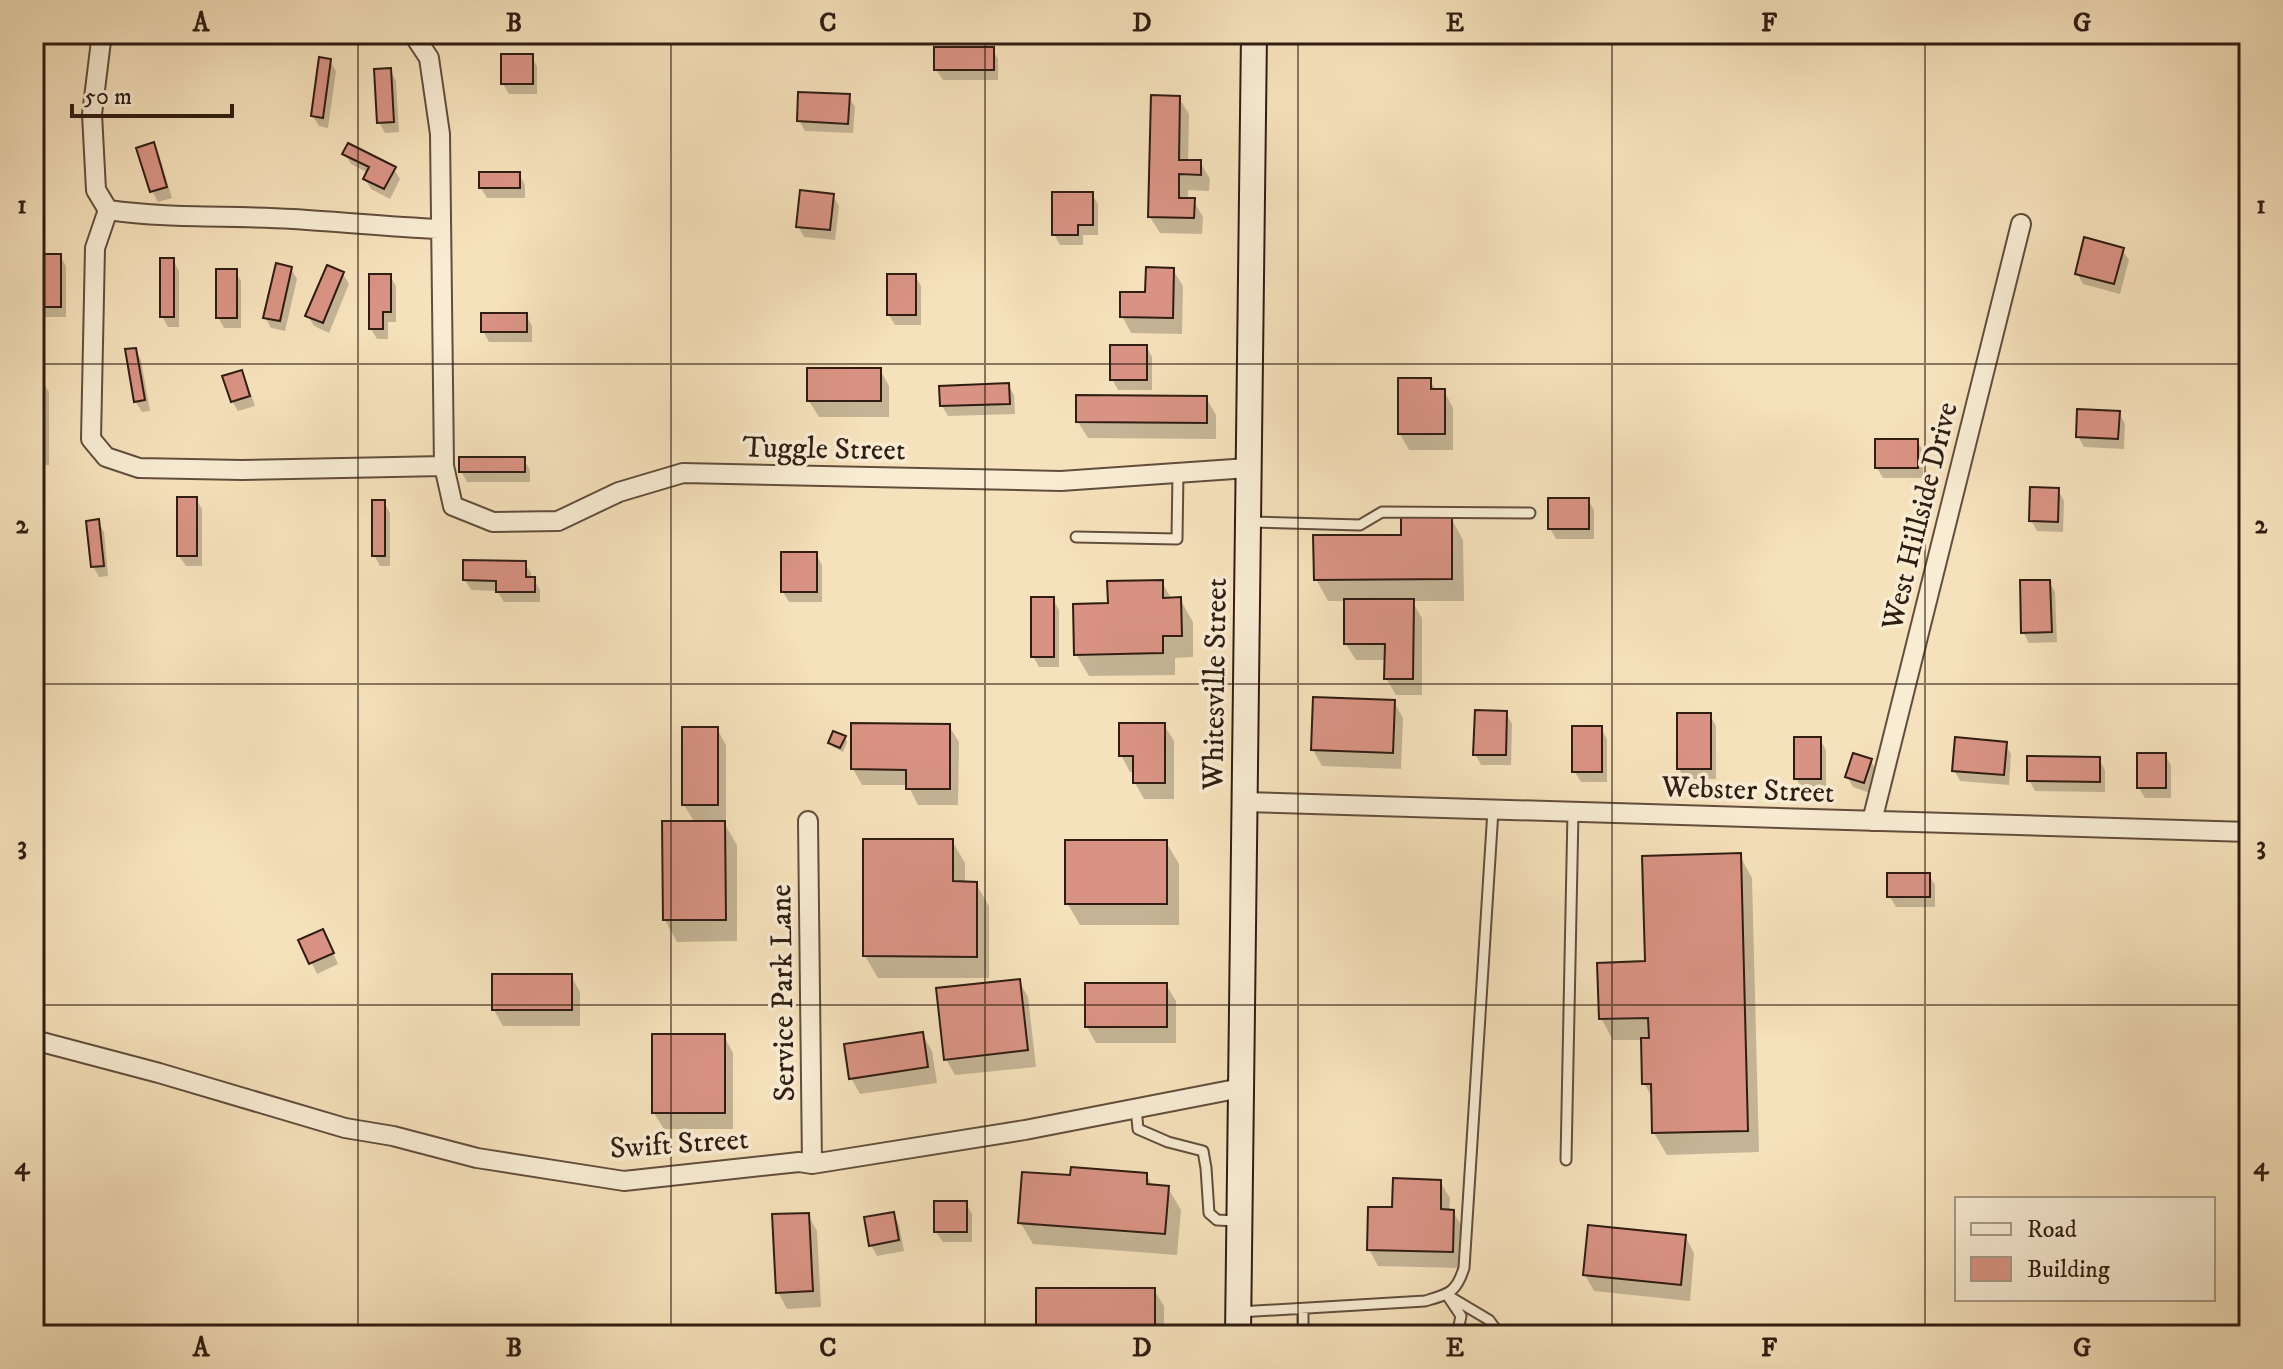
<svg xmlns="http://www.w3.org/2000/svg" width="2283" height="1369" font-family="'IM FELL DW Pica',serif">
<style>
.shadow{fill:#0003}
.building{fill:#d99384;stroke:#301d12;stroke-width:2}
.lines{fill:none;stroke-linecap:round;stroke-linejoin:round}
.service-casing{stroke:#614e3c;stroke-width:13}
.minor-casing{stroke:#614e3c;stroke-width:22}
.secondary-casing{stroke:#301d12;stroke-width:28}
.service{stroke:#f8ecd3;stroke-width:9}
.minor{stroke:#f8ecd3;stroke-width:18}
.secondary{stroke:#f8ecd3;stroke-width:24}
.grid{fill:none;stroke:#301d12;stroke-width:2;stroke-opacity:0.55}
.labels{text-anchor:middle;stroke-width:7;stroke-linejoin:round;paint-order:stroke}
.street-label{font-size:30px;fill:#301d12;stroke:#f8ecd3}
.neatline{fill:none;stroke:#301d12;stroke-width:3}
.grid-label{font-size:26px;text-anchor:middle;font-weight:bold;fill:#301d12}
</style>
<rect width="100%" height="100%" fill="#f5e1bb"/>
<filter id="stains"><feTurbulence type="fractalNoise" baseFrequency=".0025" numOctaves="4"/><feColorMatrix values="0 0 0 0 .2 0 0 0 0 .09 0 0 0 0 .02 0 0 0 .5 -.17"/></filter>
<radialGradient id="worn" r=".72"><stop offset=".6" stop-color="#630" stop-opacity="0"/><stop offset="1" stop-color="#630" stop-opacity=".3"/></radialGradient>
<!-- shadow -->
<path class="shadow" d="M992,49l6,10v21h-55l-7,-10z
M531,56l6,10v28h-28l-6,-10z
M330,61l6,10 -8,57 -9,-2 -6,-10z
M390,70l6,11 3,51 -14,1 -6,-11z
M848,96l7,11 -2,26 -48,-2 -6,-11z
M1179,98l10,16 -1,48h12l10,17 -1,12 -21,-1v10h5l10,17 -1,17 -42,-1 -10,-16z
M153,145l6,10 13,43 -14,4 -6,-11z
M345,154l49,15 6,10 -10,20 -19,-10 -6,-10 3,-6 -17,-9z
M519,174l6,11v13h-38l-6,-10z
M1092,194l6,10v31h-15v10h-23l-6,-11z
M833,196l6,10 -4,34 -31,-3 -6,-11z
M2122,250l7,10 -9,34 -37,-10 -6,-11z
M60,256l6,10v51h-24l-6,-11z
M173,260l6,11v56h-11l-6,-11z
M291,269l6,10 -12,52 -14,-3 -6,-11z
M1173,270l10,16 -1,48 -51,-1 -9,-17z
M235,271l6,10v47h-17l-6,-11z
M343,274l6,10 -20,49 -15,-7 -6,-10z
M390,276l6,10v36h-8v17h-11l-6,-10z
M915,276l6,10v39h-26l-6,-10z
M526,315l6,11v16h-43l-6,-11z
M1146,346l6,11v33h-34l-6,-11z
M135,350l6,10 9,51 -8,1 -7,-11z
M880,370l9,16v31h-70l-10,-16z
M241,372l6,11 8,23 -17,5 -6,-10z
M1430,380l6,11h8l9,17v42h-44l-9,-16z
M34,382h9l6,10v73h-12l-3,-4z
M1008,385l6,10 1,19 -67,2 -6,-10z
M1206,398l10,17v24l-128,-1 -10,-16z
M2119,413l6,11 -1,25 -40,-2 -6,-11z
M1917,441l6,10v27h-40l-6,-10z
M524,460l6,10v12h-63l-6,-11z
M2058,490l6,11 -1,31 -26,-1 -6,-11z
M196,499l6,10v57h-16l-7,-10z
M1588,500l6,10v29h-38l-6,-11z
M384,502l6,11v53h-10l-6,-11z
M1451,518l12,22 1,61h-52l10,17v77h-26l-10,-17 1,-18h-31l-10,-16v-43h-18l-12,-22z
M98,522l6,10 4,44 -9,1 -6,-11z
M816,554l6,11v37h-33l-6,-10z
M524,563l7,10v6h3l6,11v12h-36l-7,-11 -26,-1 -6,-10z
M1162,582l10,18 8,-1 13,23v35l-18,1v17l-86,1 -13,-22 34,-49z
M2049,582l6,10 2,50 -28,1 -6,-11z
M1053,599l6,11v57h-20l-6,-11z
M1394,702l9,16 -2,51 -79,-3 -9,-16z
M1506,713l6,11 -1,41h-30l-6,-11z
M1710,715l6,11v53h-31l-6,-10z
M1164,725l10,16v58h-30l-9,-16v-11h-5l-9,-17z
M949,726l10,16 -1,63h-40l-10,-20h-46l-9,-16z
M1601,728l6,11v43h-26l-7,-11z
M717,729l9,16v76h-3l14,24v96l-60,1 -12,-22 30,-97 -11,-18z
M844,737l3,5 -4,10 -10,-5 -3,-5z
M1820,739l6,11v39h-24l-6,-11z
M2005,744l6,10 -2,31 -49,-4 -6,-11z
M2165,755l6,10v33h-26l-6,-10z
M2099,759l6,11v22l-70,-1 -6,-11z
M1871,761l6,10 -7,22 -17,-6 -6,-11z
M952,841l13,22v21h11l13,22v72h-111l-13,-22z
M1166,842l13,22v61h-99l-13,-22z
M1740,856l12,22 7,274 -92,3 -13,-22 -1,-34 -9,-16 -1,-43h-30l-12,-22z
M1929,875l6,10v22h-39l-6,-10z
M301,941l27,1 10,22 -21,10z
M571,976l9,16v34h-77l-9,-16z
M1019,981l9,16 8,70 -81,8 -9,-16z
M1166,985l10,16v42h-80l-9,-16z
M922,1034l10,17 5,32 -77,11 -9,-16z
M724,1036l9,17v76h-69l-10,-16z
M1146,1174l7,13 15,1 13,22 -4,45 -144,-11 -13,-22 51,-45z
M1440,1182l10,16 -1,14h4l10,16 -2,40 -83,-2 -9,-17 25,-40z
M966,1203l6,11v28h-29l-7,-10z
M893,1214l6,11 5,26 -27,5 -6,-11z
M808,1215l9,16 4,76 -34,2 -9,-17z
M1685,1236l9,17 -4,48 -96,-10 -9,-16z
M1154,1290l10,16v29h-123l-3,-5z"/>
<!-- building -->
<path class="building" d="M934,47h60v23h-60z
M501,54h32v30h-32z
M319,57l12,2 -8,59 -12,-2z
M391,68l3,54 -17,1 -3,-54z
M798,92l52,2 -2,30 -51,-3z
M1151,95l29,1 -1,64h22v15l-22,-1v24h16l-1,20 -46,-1z
M154,142l13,45 -17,5 -14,-44z
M348,143l48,24 -12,22 -21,-10 6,-12 -27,-13z
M479,172h41v16h-41z
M800,190l34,4 -4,36 -34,-3z
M1052,192h41v33h-15v10h-26z
M2084,237l40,11 -10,36 -39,-10z
M44,254h17v53h-27v-27h10z
M160,258h14v59h-14z
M276,263l16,4 -12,54 -17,-3z
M327,265l17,7 -21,51 -18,-7z
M1146,267l28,1 -1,50 -53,-1v-25h25z
M216,269h21v49h-21z
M369,274h22v38h-8v17h-14z
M887,274h29v41h-29z
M481,313h46v19h-46z
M1110,345h37v35h-37z
M136,348l9,52 -11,2 -9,-53z
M807,368h74v33h-74z
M242,370l8,26 -19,6 -9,-26z
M1398,378h33v11h14v45h-47z
M34,380h10v75h-10z
M1009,383l1,21 -70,2 -1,-20z
M1076,395l131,1v27l-131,-1z
M2077,409l43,2 -2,28 -42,-2z
M1875,439h43v29h-43z
M459,457h66v15h-66z
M2030,487l29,1 -1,34 -29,-1z
M177,497h20v59h-20z
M1548,498h41v31h-41z
M372,500h13v56h-13z
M1401,516h51v63l-138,1 -1,-45h88z
M99,519l5,47 -13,1 -5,-46z
M781,552h36v40h-36z
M463,560l63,1v16h9v15h-39v-11l-33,-1z
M1163,580v18l18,-1 1,39h-19v17l-89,2 -1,-51 35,-1 -1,-22z
M2020,580h30l2,52 -31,1z
M1031,597h23v60h-23z
M1344,599h70l-1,80h-29l1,-35h-41z
M1313,697l82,3 -2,53 -82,-3z
M1475,710l32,1 -1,44h-33z
M1677,713h34v56h-34z
M851,723l99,1v65h-44v-19l-55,-1z
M1119,723h46v60h-32v-27h-14z
M1572,726h30v46h-30z
M682,727h36v78h-36z
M833,731l13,5 -6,12 -12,-5z
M1794,737h27v42h-27z
M1955,737l52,5 -3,33 -52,-4z
M1853,753l19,6 -8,24 -19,-6z
M2137,753h29v35h-29z
M2027,756l73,1v25l-73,-1z
M662,821h63l1,99h-63z
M863,839h90v42l24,1v75l-114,-1z
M1065,840h102v64h-102z
M1741,853l7,278 -96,2 -1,-49h-9l-1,-46h8l-1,-20 -49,1 -2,-56 48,-2 -3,-105z
M1887,873h43v24h-43z
M323,929l11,24 -25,11 -11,-24z
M492,974h80v36h-80z
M1020,979l8,71 -84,10 -8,-72z
M1085,983h82v44h-82z
M923,1032l5,35 -79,12 -5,-35z
M652,1034h73v79h-73z
M1071,1167l76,6v11l22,2 -4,48 -147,-11 4,-51 48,3z
M1393,1178l48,2v29l13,1 -1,42 -86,-2 1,-43h24z
M934,1201h33v31h-33z
M894,1212l5,28 -30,6 -5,-29z
M809,1213l4,78 -37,2 -4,-79z
M1588,1225l98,10 -5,50 -98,-10z
M1036,1288h119v43h-119z"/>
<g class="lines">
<!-- service casing -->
<g class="service-casing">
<path id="service" d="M1251,522l109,3 22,-13 148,1
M1076,537l101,2 1,-66
M1136,1108l2,21 30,13 35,9 3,17 3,45 8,7 21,1
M1566,1160l7,-348
M1447,1295l42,25 11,15
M1449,1298l12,18 -4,19
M1303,1309v26
M1239,1312l186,-11c24,-7 31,-8 39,-33l29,-458"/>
</g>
<!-- minor casing -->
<g class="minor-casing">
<path id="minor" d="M108,34l-7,7 -9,73 4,76 12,20 -13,38 -4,191 15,18 33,11 103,2 202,-4
M413,34l16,24 11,76 4,332 9,40 40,16 65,-1 61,-29 64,-19 378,8 187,-13
M108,210c63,9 122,5 185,9 49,3 98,8 147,10
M1244,802l1005,30
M808,821l4,343
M1872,821l149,-597
M34,1040l125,33 186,55 48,8 84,22 147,23 175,-19 13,2 213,-34 216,-42"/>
</g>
<!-- secondary casing -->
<g class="secondary-casing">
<path id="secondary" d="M1238,1335l16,-1301"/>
</g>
<!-- service -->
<use href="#service" class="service"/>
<!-- minor -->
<use href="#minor" class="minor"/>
<!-- secondary -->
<use href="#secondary" class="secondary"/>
</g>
<!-- grid -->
<path class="grid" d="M358,34v1301M671,34v1301M985,34v1301M1298,34v1301M1612,34v1301M1925,34v1301M34,364h2215M34,684h2215M34,1005h2215"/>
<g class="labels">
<!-- street labels -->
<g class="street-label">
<text transform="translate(824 448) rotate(1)" y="10">Tuggle Street</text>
<text transform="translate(1919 516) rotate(-76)" y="10">West Hillside Drive</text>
<text transform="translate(1214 684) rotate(-89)" y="10">Whitesville Street</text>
<text transform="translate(1748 789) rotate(2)" y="10">Webster Street</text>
<text transform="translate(782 993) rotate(-91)" y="10">Service Park Lane</text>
<text transform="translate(679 1143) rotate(-4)" y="10">Swift Street</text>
</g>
</g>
<!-- margin -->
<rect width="2283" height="1369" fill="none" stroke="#f5e1bb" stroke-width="88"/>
<!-- legend -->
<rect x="1955" y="1197" width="260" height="104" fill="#f8ecd3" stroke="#a89986" stroke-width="2"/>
<rect x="1971" y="1223" width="40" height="12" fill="#f8ecd3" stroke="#a89986" stroke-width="2"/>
<text x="2027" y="1237" font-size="24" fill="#301d12">Road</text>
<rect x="1971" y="1257" width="40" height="24" fill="#d99384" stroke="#a89986" stroke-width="2"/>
<text x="2027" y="1277" font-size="24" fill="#301d12">Building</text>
<!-- scale -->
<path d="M72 104v12h160v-12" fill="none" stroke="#301d12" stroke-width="4"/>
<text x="84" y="104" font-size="24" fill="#301d12" stroke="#f8ecd3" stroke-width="6" paint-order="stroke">50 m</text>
<rect x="44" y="44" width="2195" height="1281" class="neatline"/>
<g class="grid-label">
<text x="201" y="31">A</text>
<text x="514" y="31">B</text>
<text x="828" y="31">C</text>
<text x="1142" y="31">D</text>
<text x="1455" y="31">E</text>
<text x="1769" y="31">F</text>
<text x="2082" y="31">G</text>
<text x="22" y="213">1</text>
<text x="2261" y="213">1</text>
<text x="22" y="533">2</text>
<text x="2261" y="533">2</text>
<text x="22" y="854">3</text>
<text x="2261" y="854">3</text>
<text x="22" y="1174">4</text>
<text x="2261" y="1174">4</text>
<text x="201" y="1356">A</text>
<text x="514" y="1356">B</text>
<text x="828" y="1356">C</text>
<text x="1142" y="1356">D</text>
<text x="1455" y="1356">E</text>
<text x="1769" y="1356">F</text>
<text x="2082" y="1356">G</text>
</g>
<rect width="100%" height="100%" filter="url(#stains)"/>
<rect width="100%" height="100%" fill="url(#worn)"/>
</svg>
